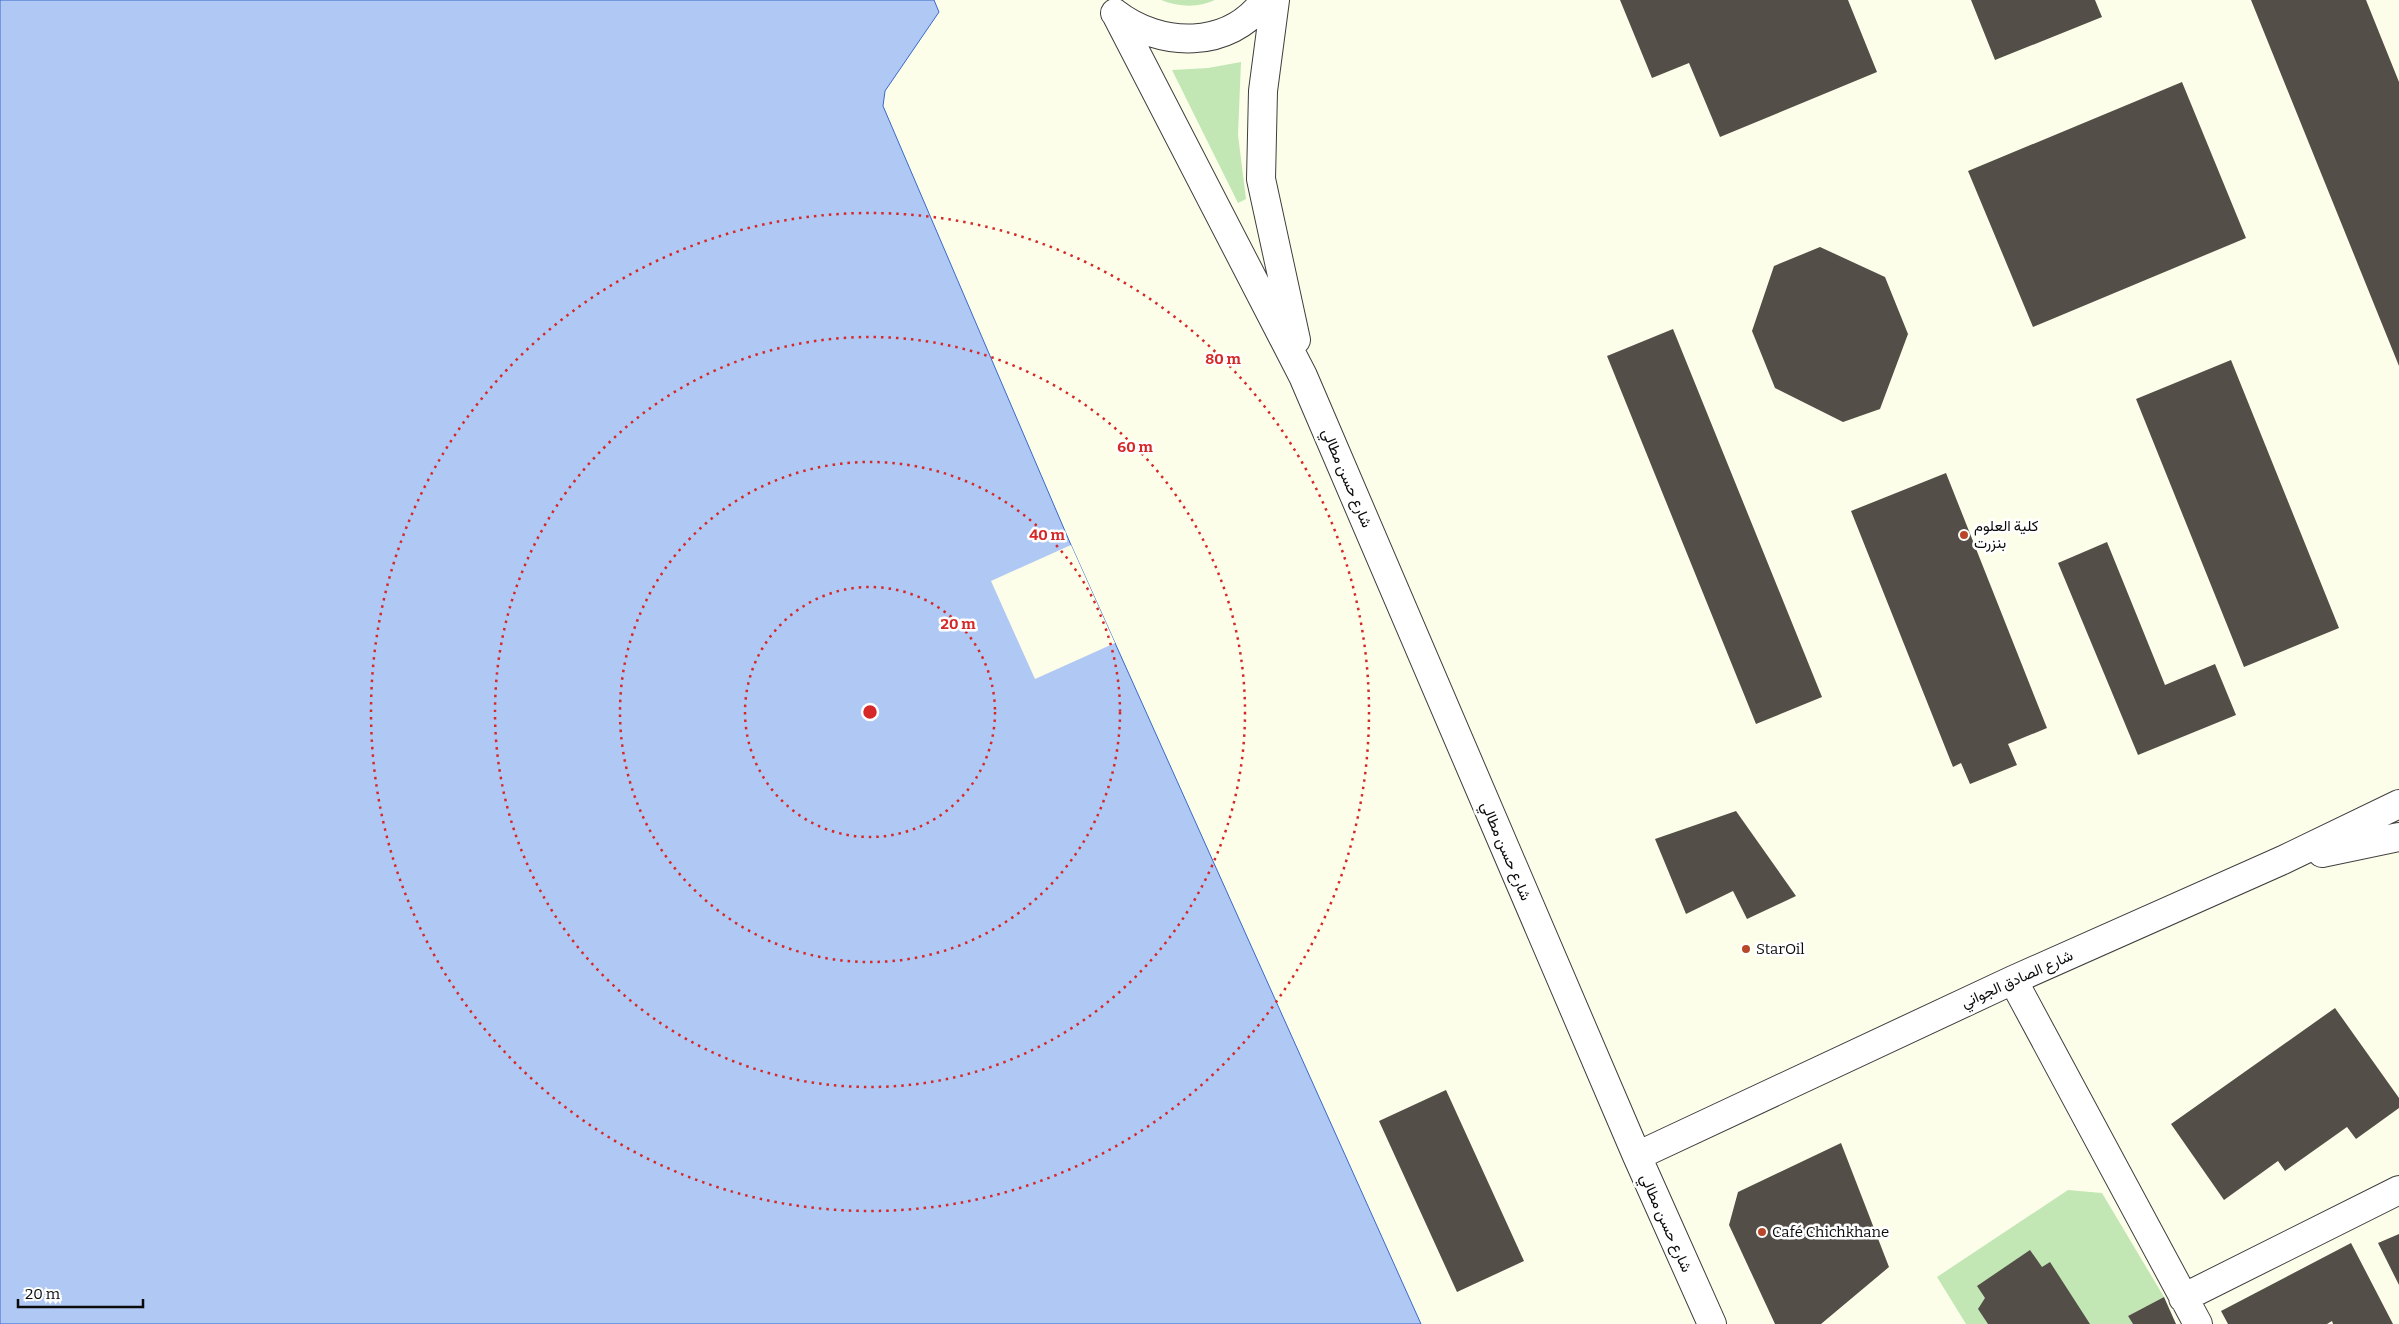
<svg xmlns="http://www.w3.org/2000/svg" width="2399" height="1324" font-family="Bitter,Vazirmatn,serif">
<style>
.green{fill:#c2e7b5}
.water{fill:#b0c8f4;stroke:#3969c9}
.pier{fill:#fdfeea}
.building{fill:#534f48}
.lines{fill:none;stroke-linecap:round;stroke-linejoin:round}
.minor-casing{stroke:#3e3e3e;stroke-width:30}
.minor{stroke:#fff;stroke-width:28}
.ring{fill:none;stroke:#d62828;stroke-width:2.5;stroke-dasharray:2.5 5}
.poi-dot{fill:#b74728;stroke:#fff;stroke-width:2}
.labels{text-anchor:middle;stroke-width:5;stroke-linejoin:round;paint-order:stroke}
.street-label{font-size:15px;fill:#0b0b0b;stroke:#fff}
.poi-label{font-size:15px;fill:#0b0b0b;stroke:#fff;text-anchor:start}
.centre{fill:#d62828;stroke:#fff;stroke-width:2.5}
.ring-label{font-size:15px;text-anchor:middle;font-weight:bold;fill:#d62828;stroke:#fff;stroke-width:5;stroke-linejoin:round;paint-order:stroke}
</style>
<rect width="100%" height="100%" fill="#fdfeea"/>
<!-- green -->
<path class="green" d="M1161,0h54c-17,8 -36,7 -54,0z
M1241,62l-3,73 8,64 -8,4 -66,-133 36,-2z
M2068,1190l34,3 62,104 -36,19 5,8h-167l-29,-47z"/>
<!-- water -->
<path class="water" d="M0,0h934l5,12 -54,79 -2,15 188,439 350,779h-1421z"/>
<!-- pier -->
<path class="pier" d="M1071,545l44,98 -80,36 -44,-98z"/>
<!-- building -->
<path class="building" d="M1620,0h228l29,72 -157,65 -31,-74 -37,15z
M1971,0h124l7,17 -107,43z
M2251,0h115l33,82v284z
M2182,82l64,156 -213,89 -65,-156z
M1820,247l65,30 23,57 -28,75 -37,13 -68,-34 -23,-57 22,-65z
M1673,329l149,368 -66,27 -149,-368z
M2231,360l108,268 -95,39 -108,-268z
M1946,473l101,255 -39,16 9,21 -47,19 -9,-21 -8,4 -102,-256z
M2107,542l58,143 50,-21 21,51 -98,40 -80,-192z
M1736,811l60,85 -49,23 -14,-28 -47,23 -31,-75z
M2335,1008l64,90v10l-43,31 -9,-12 -62,44 -7,-10 -54,39 -53,-76z
M1446,1090l78,171 -67,31 -78,-171z
M1841,1143l48,124 -68,57h-46l-46,-99 9,-33z
M2399,1234v51l-21,-42z
M2351,1243l42,81h-60l-1,-3 -5,3h-99l-7,-13z
M2030,1250l12,17 8,-5 40,62h-102l-10,-15 7,-11 -8,-12z
M2164,1297l12,27h-43l-5,-8z"/>
<g class="lines">
<!-- minor casing -->
<g class="minor-casing">
<path id="minor" d="M1275,0l-12,91 -2,88 35,161
M1115,13c45,35 114,37 150,-13
M1116,14l187,362 334,780 75,168
M2322,853l77,-16
M2013,980l185,344
M1637,1156l376,-176 270,-120 116,-56
M2183,1298l216,-108"/>
</g>
<!-- minor -->
<use href="#minor" class="minor"/>
</g>
<!-- distance rings -->
<g class="ring">
<circle cx="870" cy="712" r="125"/>
<circle cx="870" cy="712" r="250"/>
<circle cx="870" cy="712" r="375"/>
<circle cx="870" cy="712" r="499"/>
</g>
<!-- markers -->
<g class="poi-dot">
<circle cx="1964" cy="535" r="5"/>
<circle cx="1746" cy="949" r="5"/>
<circle cx="1762" cy="1232" r="5"/>
</g>
<g class="labels">
<!-- street labels -->
<g class="street-label">
<text transform="translate(1347 478) rotate(67)" y="5">شارع حسن مطالي</text>
<text transform="translate(1506 851) rotate(67)" y="5">شارع حسن مطالي</text>
<text transform="translate(2017 979) rotate(-24)" y="5">شارع الصادق الجواني</text>
<text transform="translate(1666 1223) rotate(66)" y="5">شارع حسن مطالي</text>
</g>
<!-- poi labels -->
<g class="poi-label">
<text x="1974" y="531">كلية العلوم<tspan x="1974" dy="17">بنزرت</tspan></text>
<text x="1756" y="954">StarOil</text>
<text x="1772" y="1237">Café Chichkhane</text>
</g>
</g>
<circle cx="870" cy="712" r="8" class="centre"/>
<g class="ring-label">
<text x="1223" y="364">80 m</text>
<text x="1135" y="452">60 m</text>
<text x="1047" y="540">40 m</text>
<text x="958" y="629">20 m</text>
</g>
<!-- scale -->
<path d="M18 1299v8h125v-8" fill="none" stroke="#0b0b0b" stroke-width="2.5"/>
<text x="25" y="1299" font-size="15" fill="#0b0b0b" stroke="#ffffff" stroke-width="4" paint-order="stroke">20 m</text>
</svg>
